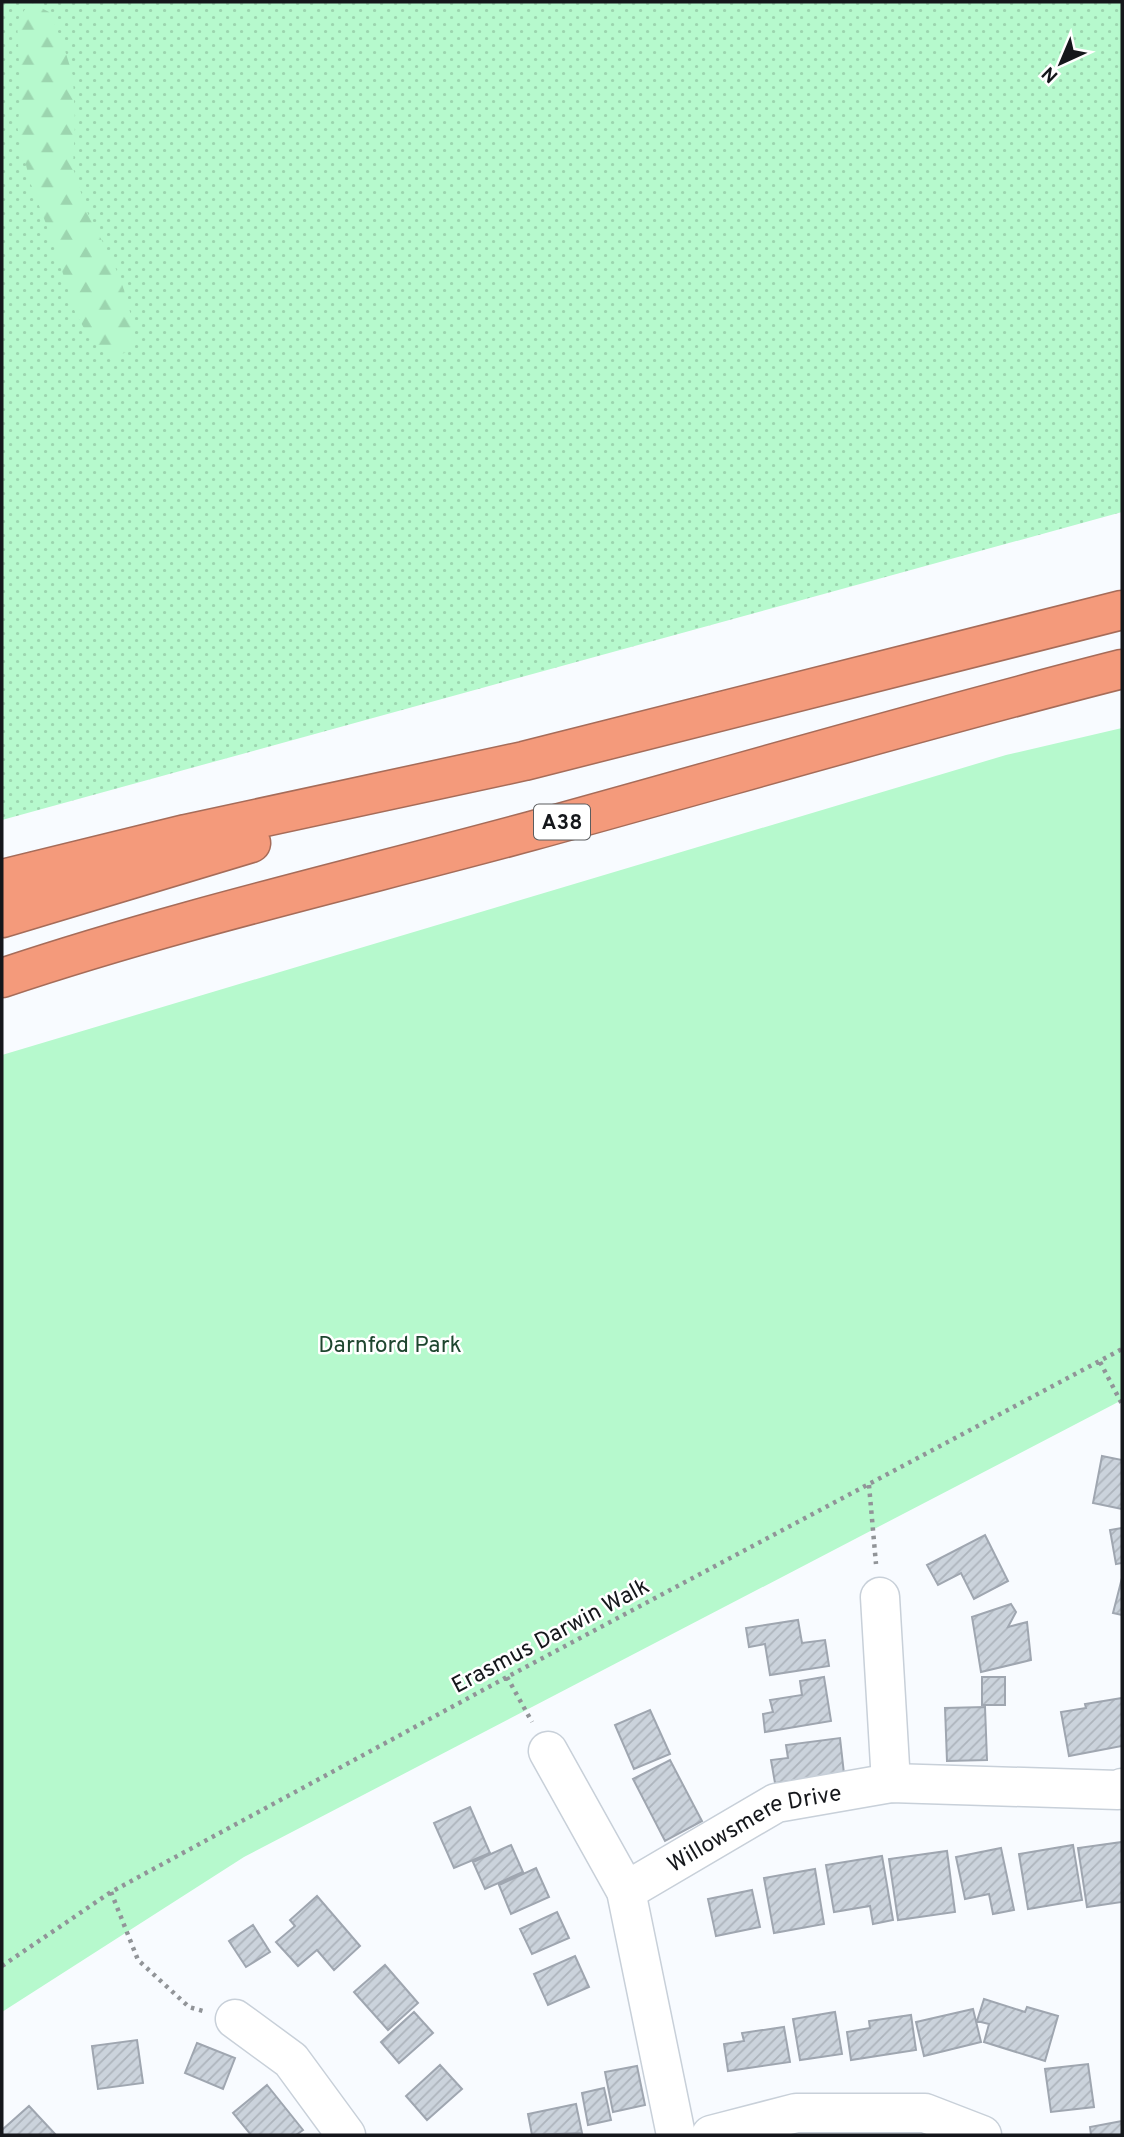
<svg xmlns="http://www.w3.org/2000/svg" width="1124" height="2137" font-family="Overpass,sans-serif">
<style>
.grass{fill:url(#grass-dots)}
.forest{fill:url(#forest-firs)}
.green{fill:#b6f9cd}
.building{fill:url(#building-hatch);stroke:#9fa6b0;stroke-width:2}
.lines{fill:none;stroke-linecap:round;stroke-linejoin:round}
.minor-casing{stroke:#c8d0d9;stroke-width:41}
.highway-casing{stroke:#a66c59;stroke-width:41}
.path{stroke:#919498;stroke-width:4.5;stroke-dasharray:3.5 5;stroke-linecap:butt}
.minor{stroke:#fff;stroke-width:38}
.highway{stroke:#f49a7b;stroke-width:38}
.labels{text-anchor:middle;stroke-width:5;stroke-linejoin:round;paint-order:stroke}
.shield{fill:#fff;stroke:#5b5d5f;stroke-width:2}
.shield-label{font-size:21px;font-weight:bold;fill:#15171b}
.park-label{font-size:23px;fill:#1e462f;stroke:#fff}
.street-label{font-size:23px;fill:#15171b;stroke:#fff}
</style>
<defs>
<pattern id="grass-dots" width="8" height="8" patternUnits="userSpaceOnUse" patternTransform="scale(1.75)"><rect width="8" height="8" fill="#b6f9cd"/><path d="M2 2h.1M6 6h.1" fill="none" stroke="#9cd5af" stroke-width="1.8" stroke-linecap="round"/></pattern>
<pattern id="forest-firs" width="22" height="20" patternUnits="userSpaceOnUse" patternTransform="scale(1.75)"><rect width="22" height="20" fill="#b6f9cd"/><path d="M5 1l3.5 6h-7zM16 11l3.5 6h-7z" fill="#9cd5af"/></pattern>
<pattern id="building-hatch" width="6" height="6" patternUnits="userSpaceOnUse" patternTransform="scale(1.75)"><rect width="6" height="6" fill="#cbd3dc"/><path d="M-1 1l2-2M0 6l6-6M5 7l2-2" fill="none" stroke="#adb4bc"/></pattern>
</defs>
<rect width="100%" height="100%" fill="#f8fbff"/>
<!-- grass -->
<path class="grass" d="M2,2h1120v510l-1120,308z"/>
<!-- forest -->
<path class="forest" d="M30,2l19,10 13,29 11,35 2,47 -2,45 16,49 23,42 11,28 11,39 -1,24 -17,6 -14,-5 -12,-12 -15,-27 -22,-70 -23,-60 -13,-56 4,-24 -4,-81z"/>
<!-- green -->
<path class="green" d="M1122,728v672l-878,457 -242,155v-957l1004,-300z"/>
<!-- building -->
<path class="building" d="M1102,1456l20,4v49l-29,-6z
M1122,1528v35l-6,1 -6,-34z
M985,1535l23,46 -34,18 -13,-26 -23,12 -11,-20z
M1122,1578v37l-9,-2z
M1011,1604l5,8 -8,15 19,-5 4,38 -50,12 -9,-55z
M798,1620l4,23 23,-3 4,26 -59,9 -5,-31 -16,3 -3,-19z
M824,1677l7,44 -66,11 -2,-18 10,-2 -3,-12 32,-5 -2,-14z
M982,1677h23v28h-23z
M1122,1698v48l-53,10 -8,-44 25,-4 -1,-4z
M985,1707l2,53 -40,1 -2,-53z
M650,1710l20,44 -36,15 -19,-44z
M840,1738l4,36 -69,9 -4,-23 17,-2 -2,-13z
M670,1760l32,61 -37,20 -32,-62z
M470,1807l20,46 -36,15 -20,-45z
M1122,1842v60l-35,5 -9,-59z
M511,1845l12,27 -38,17 -12,-27z
M1073,1845l9,55 -54,9 -9,-55z
M1001,1848l13,62 -21,4 -4,-20 -24,5 -9,-42z
M947,1851l8,61 -57,8 -9,-61z
M882,1856l11,64 -20,4 -3,-18 -36,6 -8,-47z
M536,1868l13,29 -38,17 -12,-29z
M815,1869l9,55 -50,9 -10,-55z
M752,1890l8,37 -44,9 -8,-37z
M317,1896l43,50 -26,24 -17,-20 -19,16 -22,-24 19,-16 -5,-6z
M557,1912l12,26 -37,16 -12,-25z
M253,1925l17,27 -24,15 -17,-26z
M575,1956l14,31 -41,18 -14,-31z
M385,1965l33,38 -30,27 -34,-38z
M984,1999l41,13 2,-5 31,9 -13,45 -61,-19 5,-18 -12,-3z
M973,2009l8,33 -57,14 -8,-34z
M414,2012l19,21 -34,30 -18,-21z
M835,2012l7,42 -42,6 -7,-41z
M911,2015l5,35 -65,10 -4,-28 23,-4 -1,-7z
M784,2027l6,35 -62,9 -4,-27 20,-3 -2,-8z
M137,2040l6,43 -45,6 -6,-43z
M197,2043l38,15 -12,31 -38,-16z
M1088,2064l6,43 -43,5 -6,-43z
M440,2065l22,24 -35,31 -21,-24z
M637,2066l8,39 -32,7 -8,-40z
M267,2085l36,45 -7,5h-45l-18,-22z
M604,2088l7,32 -23,5 -6,-32z
M576,2104l6,29 -50,2 -4,-21z
M29,2106l27,29h-54v-5z
M1122,2121v14h-31l-1,-8z"/>
<g class="lines">
<!-- minor casing -->
<g class="minor-casing">
<g id="minor">
<path d="M880,1597l11,186"/>
<path d="M548,1751l78,140 50,244"/>
<path id="s1" d="M626,1891l150,-88 115,-20 227,7 4,-2"/>
<path d="M235,2019l56,41 55,75"/>
<path d="M711,2135l85,-22h129l57,22"/>
</g>
</g>
<!-- highway casing -->
<g class="highway-casing">
<path id="highway" d="M2,879l184,-45 338,-73 598,-151
M2,918l249,-75
M2,978c173,-58 352,-99 529,-147 197,-54 393,-112 591,-162"/>
</g>
<!-- path -->
<path class="path" d="M1100,1362l22,42
M869,1485l7,79
M507,1677l25,45
M111,1892l27,68 51,47 14,4
M2,1966l109,-74 396,-215 615,-328"/>
<!-- minor -->
<use href="#minor" class="minor"/>
<!-- highway -->
<use href="#highway" class="highway"/>
</g>
<g class="labels">
<!-- shield labels -->
<rect class="shield" x="534" y="804.5" width="56" height="35" rx="5"/>
<g class="shield-label">
<text x="562" y="829">A38</text>
</g>
<!-- park labels -->
<g class="park-label">
<text x="390" y="1352">Darnford Park</text>
</g>
<!-- street labels -->
<g class="street-label">
<text transform="translate(550 1635) rotate(-28)" y="8">Erasmus Darwin Walk</text>
<text dy="8" stroke="none"><textPath href="#s1" startOffset="145">Willowsmere Drive</textPath></text>
</g>
</g>
<!-- border -->
<rect width="1124" height="2137" fill="none" stroke="#15171b" stroke-width="7"/>
<!-- north arrow -->
<g transform="translate(1061 63) rotate(224)" stroke="#ffffff" stroke-width="5" paint-order="stroke">
<path d="M0-5L12 26L0 18L-12 26Z" fill="#15171b"/>
<text y="-10" font-size="19" font-weight="bold" text-anchor="middle" fill="#15171b">N</text>
</g>
</svg>
